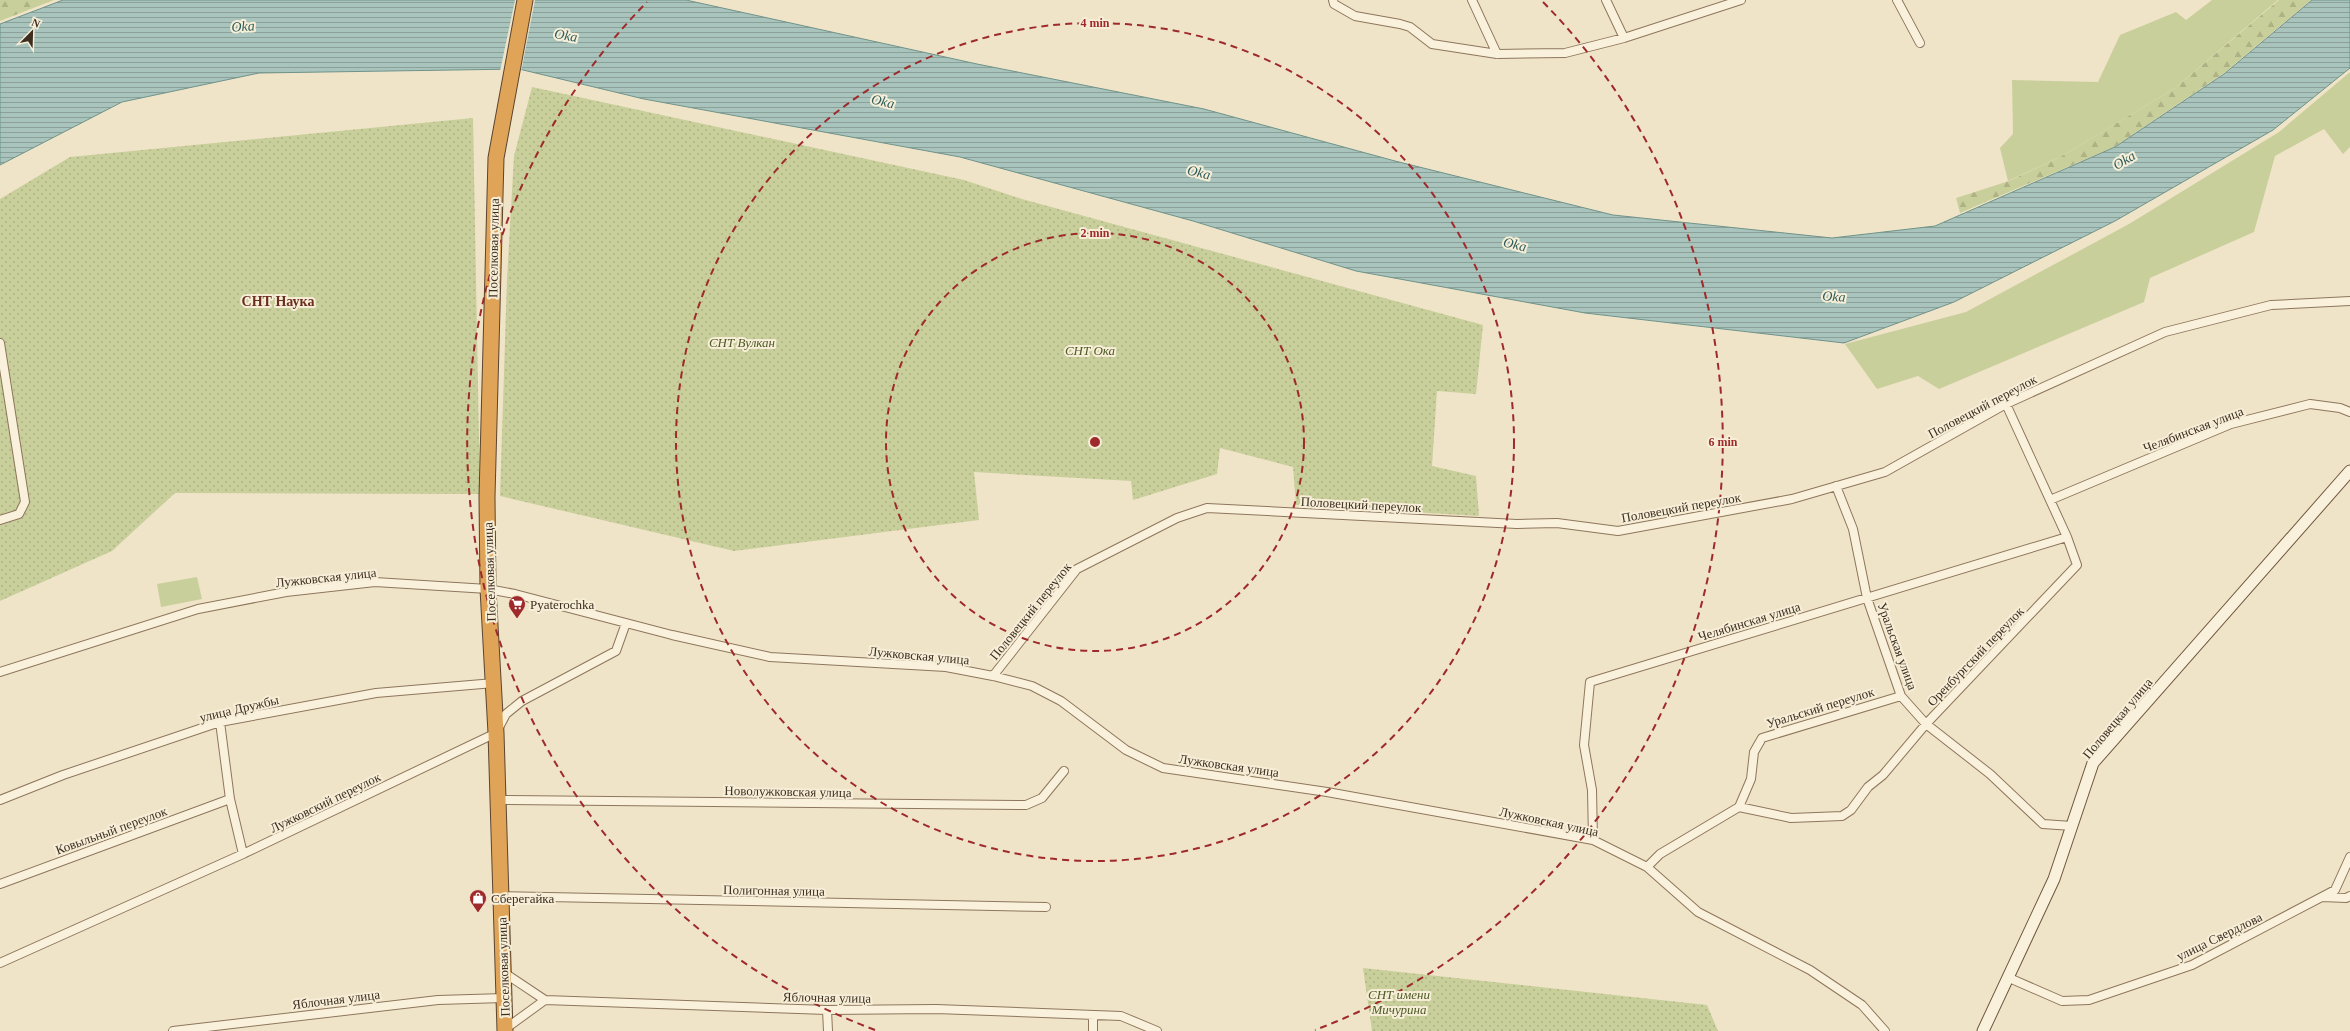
<svg xmlns="http://www.w3.org/2000/svg" width="2350" height="1031" font-family="Georgia,serif">
<style>
.grass{fill:#c9cf9b}
.forest{fill:url(#forest-firs)}
.park{fill:url(#park-dots)}
.water{fill:url(#water-rules);stroke:#6f938a}
.pier{fill:#f0e4c8}
.lines{fill:none;stroke-linecap:round;stroke-linejoin:round}
.street-casing{stroke:#8d765c;stroke-width:10}
.secondary-casing{stroke:#6f573f;stroke-width:13}
.highway-casing{stroke:#5b4430;stroke-width:17}
.street{stroke:#faf1dc;stroke-width:8}
.secondary{stroke:#faf1dc;stroke-width:11}
.highway{stroke:#e0a458;stroke-width:15}
.ring{fill:none;stroke:#9e2a2b;stroke-width:2;stroke-dasharray:7 5}
.labels{text-anchor:middle;stroke-width:4;stroke-linejoin:round;paint-order:stroke}
.street-label{font-size:13px;fill:#3d2e20;stroke:#f7eed8}
.park-label{font-size:13px;font-style:italic;fill:#4d5a26;stroke:#f7eed8}
.poi-label{font-size:13px;fill:#3d2e20;stroke:#f7eed8;text-anchor:start}
.water-label{font-size:14px;font-style:italic;fill:#2f5d5a;stroke:#f7eed8}
.neighbourhood-label{font-size:14px;font-weight:bold;fill:#6b2e1e;stroke:#f7eed8}
.centre{fill:#9e2a2b;stroke:#f7eed8;stroke-width:2}
.ring-label{font-size:12px;text-anchor:middle;font-weight:bold;fill:#9e2a2b;stroke:#f7eed8;stroke-width:4;stroke-linejoin:round;paint-order:stroke}
</style>
<defs>
<pattern id="forest-firs" width="22" height="20" patternUnits="userSpaceOnUse"><rect width="22" height="20" fill="#c9cf9b"/><path d="M5 1l3.5 6h-7zM16 11l3.5 6h-7z" fill="#aeb285"/></pattern>
<pattern id="park-dots" width="8" height="8" patternUnits="userSpaceOnUse"><rect width="8" height="8" fill="#c9cf9b"/><path d="M2 2h.1M6 6h.1" fill="none" stroke="#aeb285" stroke-width="1.8" stroke-linecap="round"/></pattern>
<pattern id="water-rules" width="6" height="5" patternUnits="userSpaceOnUse"><rect width="6" height="5" fill="#a9c4bc"/><path d="M0 2.5h6" fill="none" stroke="#8ba098"/></pattern>
</defs>
<rect width="100%" height="100%" fill="#f0e4c8"/>
<!-- grass -->
<path class="grass" d="M2212,0h66l-103,88 -113,68 -54,25 -8,-33 13,-14 -1,-54 86,2 22,-47 56,-23 10,8z
M2350,72v75l-7,7 -19,-25 -49,27 -21,76 -104,46 -6,24 -205,87 -21,-13 -41,13 -32,-45 121,-32 163,-88 150,-92z
M197,577l5,22 -41,8 -4,-23z"/>
<!-- forest -->
<path class="forest" d="M0,0h54l-54,21z
M2279,0h32l-87,73 -110,74 -154,66 -4,-15 53,-17 53,-25 113,-68z"/>
<!-- park -->
<path class="park" d="M532,87l432,93 58,19 461,126 -7,69 -39,-3 -5,75 44,10 3,40 -183,-11 -3,-38 -73,-19 -3,26 -84,26 -2,-19 -157,-9 5,48 -245,31 -234,-55 7,-217 7,-123z
M473,118l7,376 -305,-1 -63,58 -112,50v-402l70,-42z
M1363,968l344,37 11,26h-346z"/>
<!-- water -->
<path class="water" d="M63,0h623l291,64 227,45 191,52 218,54 219,23 103,-12 180,-79 109,-73 88,-74h38v68l-77,62 -158,91 -161,81 -110,41 -259,-30 -229,-42 -163,-50 -233,-64 -316,-58 -125,-30 -260,4 -137,29 -122,63v-141z"/>
<!-- pier -->
<path class="pier" d="M515,0h20l-14,72 -21,-1z"/>
<g class="lines">
<!-- street casing -->
<g class="street-casing">
<path id="street" d="M1333,0l1,4 21,12 45,8 10,3 22,17 65,10 68,-1 59,-15 117,-38
M1472,0l25,54
M1606,0l18,38
M1897,0l23,43
M0,343l25,159 -6,12 -19,6
M1836,486l17,43 14,69 34,98 25,28 64,50 53,50 29,2
M2050,500l181,-76 79,-20 30,4 10,4
M0,672l198,-63 88,-17 89,-10 113,7 27,5 157,41 98,22 176,10 47,9 39,10 29,15 65,49 37,18 164,24 266,48 54,27 51,45 112,58 52,35 23,26
M993,676l84,-107 100,-51 30,-10 310,16 40,-1 61,8 174,-32 93,-27 121,-68 159,-72 106,-27 79,-4
M220,722l10,77 13,55
M0,800l63,-25 157,-53 156,-29 118,-10
M498,800l528,5 16,-7 22,-27
M1739,807l52,11 51,-2 9,-6 17,-23 15,-12 43,-51 151,-159 -10,-28 -61,-133
M1593,840l-1,-50 -8,-45 6,-63 477,-145
M1647,867l13,-13 79,-47 12,-28 3,-27 8,-14 139,-42
M0,884l230,-85
M501,896l545,11
M2322,897l24,1 4,-2
M0,963l243,-109 253,-121 10,-19 16,-13 94,-50 10,-28
M503,972l42,28 282,10 109,-1 185,7 36,15
M2007,977l55,24 27,-1 103,-35 143,-75 15,-33
M827,1010l1,21
M1093,1015v16
M505,1029l40,-29
M173,1031l265,-31 66,-2"/>
</g>
<!-- secondary casing -->
<g class="secondary-casing">
<path id="secondary" d="M1983,1031l71,-152 39,-116 257,-292"/>
</g>
<!-- highway casing -->
<g class="highway-casing">
<path id="highway" d="M505,1031l-9,-298 -8,-144 -1,-92 9,-339 29,-158"/>
</g>
<!-- street -->
<use href="#street" class="street"/>
<!-- secondary -->
<use href="#secondary" class="secondary"/>
<!-- highway -->
<use href="#highway" class="highway"/>
</g>
<!-- distance rings -->
<g class="ring">
<circle cx="1095" cy="442" r="209"/>
<circle cx="1095" cy="442" r="419"/>
<path d="M875 1030A628 628 0 0 1 647 2M1543 2A628 628 0 0 1 1315 1030"/>
</g>
<!-- icons -->
<defs>
<g id="supermarket-pin" transform="scale(0.9)"><path d="M0 17L-7.5 6A9.5 9.5 0 1 1 7.5 6Z" fill="#9e2a2b" stroke="#f7eed8"/><path d="M-6-5.5h2.5l.6 2H6L4.5 2H-2.5L-4.4-4H-6ZM-1.5 3.2a1.3 1.3 0 1 0 .1 0ZM3 3.2a1.3 1.3 0 1 0 .1 0Z" fill="#fff"/></g>
<g id="shop-pin" transform="scale(0.9)"><path d="M0 17L-7.5 6A9.5 9.5 0 1 1 7.5 6Z" fill="#9e2a2b" stroke="#f7eed8"/><path d="M-5-2.5h2.3a2.7 3.5 0 0 1 5.4 0H5L5.5 6h-11ZM-1.5-2.5h3a1.5 2.3 0 0 0-3 0Z" fill="#fff"/></g>
</defs>
<g fill-rule="evenodd">
<use href="#supermarket-pin" x="517" y="604"/>
<use href="#shop-pin" x="478" y="898"/>
</g>
<g class="labels">
<!-- street labels -->
<g class="street-label">
<text transform="translate(493 248) rotate(-89)" y="5">Поселковая улица</text>
<text transform="translate(1982 406) rotate(-28)" y="5">Половецкий переулок</text>
<text transform="translate(2193 429) rotate(-21)" y="5">Челябинская улица</text>
<text transform="translate(1361 504) rotate(3)" y="5">Половецкий переулок</text>
<text transform="translate(1681 507) rotate(-10)" y="5">Половецкий переулок</text>
<text transform="translate(489 572) rotate(-92)" y="5">Поселковая улица</text>
<text transform="translate(326 577) rotate(-6)" y="5">Лужковская улица</text>
<text transform="translate(1030 611) rotate(-51)" y="5">Половецкий переулок</text>
<text transform="translate(1749 621) rotate(-17)" y="5">Челябинская улица</text>
<text transform="translate(1898 646) rotate(70)" y="5">Уральская улица</text>
<text transform="translate(919 655) rotate(5)" y="5">Лужковская улица</text>
<text transform="translate(1975 656) rotate(-46)" y="5">Оренбургский переулок</text>
<text transform="translate(1820 707) rotate(-17)" y="5">Уральский переулок</text>
<text transform="translate(239 708) rotate(-13)" y="5">улица Дружбы</text>
<text transform="translate(2117 718) rotate(-50)" y="5">Половецкая улица</text>
<text transform="translate(1229 765) rotate(8)" y="5">Лужковская улица</text>
<text transform="translate(788 791) rotate(1)" y="5">Новолужковская улица</text>
<text transform="translate(325 802) rotate(-26)" y="5">Лужковский переулок</text>
<text transform="translate(1549 821) rotate(12)" y="5">Лужковская улица</text>
<text transform="translate(111 830) rotate(-20)" y="5">Ковыльный переулок</text>
<text transform="translate(774 890) rotate(1)" y="5">Полигонная улица</text>
<text transform="translate(2219 936) rotate(-26)" y="5">улица Свердлова</text>
<text transform="translate(503 967) rotate(-92)" y="5">Поселковая улица</text>
<text transform="translate(827 997) rotate(1)" y="5">Яблочная улица</text>
<text transform="translate(336 999) rotate(-7)" y="5">Яблочная улица</text>
</g>
<!-- park labels -->
<g class="park-label">
<text x="742" y="347">СНТ Вулкан</text>
<text x="1090" y="355">СНТ Ока</text>
<text x="1399" y="999">СНТ имени<tspan x="1399" dy="15">Мичурина</tspan></text>
</g>
<!-- poi labels -->
<g class="poi-label">
<text x="530" y="609">Pyaterochka</text>
<text x="491" y="903">Сберегайка</text>
</g>
<!-- water labels -->
<g class="water-label">
<text transform="translate(243 26) rotate(-4)" y="5">Oka</text>
<text transform="translate(566 35) rotate(9)" y="5">Oka</text>
<text transform="translate(883 101) rotate(13)" y="5">Oka</text>
<text transform="translate(2124 160) rotate(-31)" y="5">Oka</text>
<text transform="translate(1199 172) rotate(13)" y="5">Oka</text>
<text transform="translate(1515 244) rotate(13)" y="5">Oka</text>
<text transform="translate(1834 296) rotate(4)" y="5">Oka</text>
</g>
<!-- neighbourhood labels -->
<g class="neighbourhood-label">
<text x="278" y="306">СНТ Наука</text>
</g>
</g>
<circle cx="1095" cy="442" r="6" class="centre"/>
<g class="ring-label">
<text x="1095" y="27">4 min</text>
<text x="1095" y="237">2 min</text>
<text x="1723" y="446">6 min</text>
</g>
<!-- north arrow -->
<g transform="translate(32 32) rotate(23)" stroke="#f7eed8" stroke-width="3" paint-order="stroke">
<path d="M0-3L7 15L0 10L-7 15Z" fill="#3d2e20"/>
<text y="-6" font-size="11" font-weight="bold" text-anchor="middle" fill="#3d2e20">N</text>
</g>
</svg>
